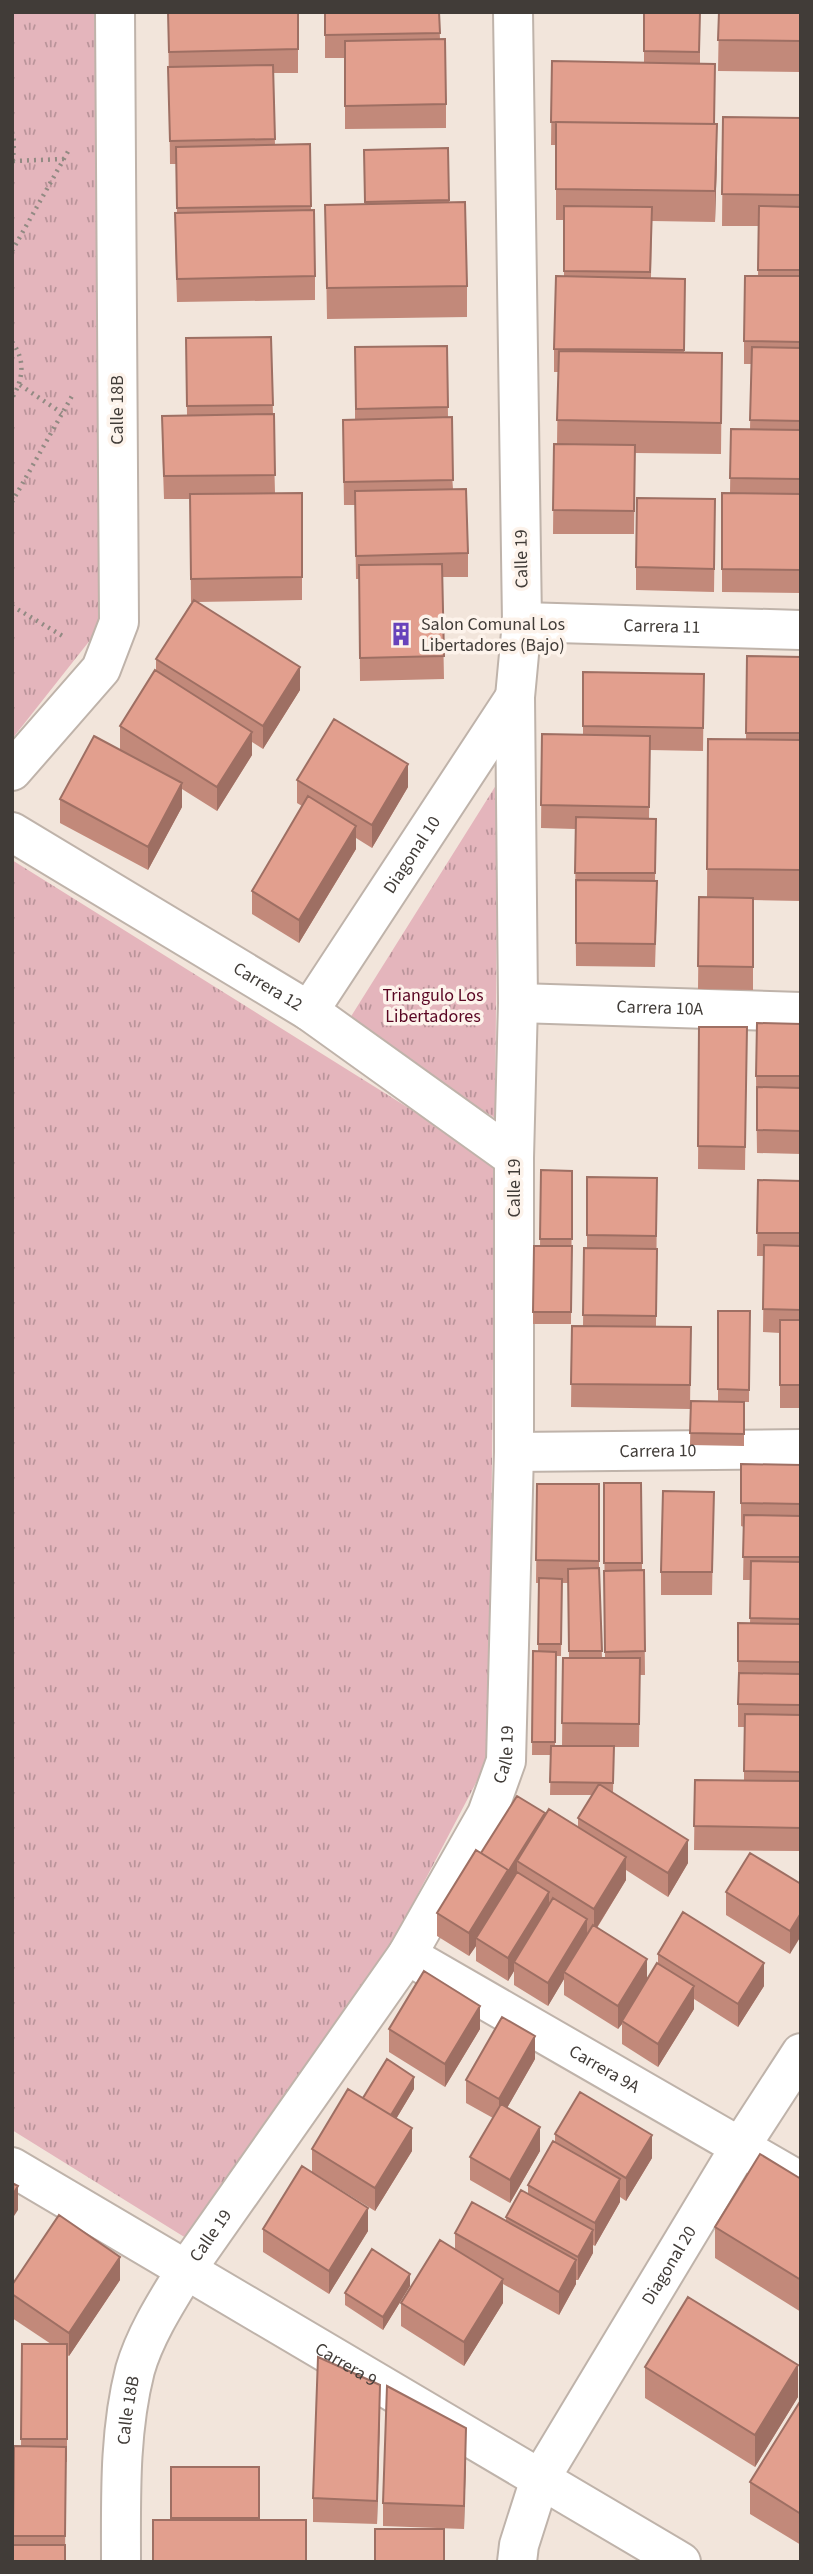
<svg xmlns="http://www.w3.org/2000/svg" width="813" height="2574" font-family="'Source Sans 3',sans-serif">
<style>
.park{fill:url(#park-tufts)}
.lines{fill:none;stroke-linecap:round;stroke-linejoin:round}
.minor-casing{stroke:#bfb3aa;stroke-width:42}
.path{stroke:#928a83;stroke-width:4.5;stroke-dasharray:2 5;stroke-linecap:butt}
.minor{stroke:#fff;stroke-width:38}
.wall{fill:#c2897a;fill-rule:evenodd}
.shaded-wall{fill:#9e6f63}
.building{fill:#e29f8e;stroke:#9e6f63;stroke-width:2}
.labels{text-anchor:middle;stroke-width:7;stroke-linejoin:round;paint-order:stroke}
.street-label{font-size:18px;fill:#413c38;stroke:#fdf3eb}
.poi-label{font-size:18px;fill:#413c38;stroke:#fdf3eb;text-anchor:start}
.park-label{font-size:18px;fill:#590522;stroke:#fdf3eb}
</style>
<defs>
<pattern id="park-tufts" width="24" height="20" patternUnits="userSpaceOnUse" patternTransform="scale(1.75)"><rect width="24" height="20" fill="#e4b5bc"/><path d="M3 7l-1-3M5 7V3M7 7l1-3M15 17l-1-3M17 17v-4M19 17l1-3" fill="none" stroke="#ba949a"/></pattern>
</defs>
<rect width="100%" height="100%" fill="#f2e5db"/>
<!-- park -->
<path class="park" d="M12,12h84l6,613 -90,114z
M498,782l-3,336 -150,-92z
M12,860l483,302 -6,596 -101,193 -194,292 -182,-113z"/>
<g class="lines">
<!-- minor casing -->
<g class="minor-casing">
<g id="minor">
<path id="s1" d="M522,622l279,8"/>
<path d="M12,771l89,-102 18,-47 -4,-610"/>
<path id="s2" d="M12,832l297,179 205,147"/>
<path id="s3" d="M518,1003l283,9"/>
<path id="s4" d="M309,1011l206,-314"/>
<path id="s5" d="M514,1452l287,-3"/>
<path id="s6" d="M407,1955l394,227"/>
<path id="s7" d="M12,2167l669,395"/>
<path id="s8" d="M121,2562c0,-65 -2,-129 14,-192 10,-35 32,-69 51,-100l221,-315 80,-141 19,-53 8,-309v-294l4,-155 -3,-306 7,-75 -9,-610"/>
<path id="s9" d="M517,2562l2,-17 21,-66 200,-332 61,-94"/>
</g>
</g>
<!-- path -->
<path class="path" d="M12,132l2,9 -1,20
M13,161l51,-2
M12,251l58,-103
M12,342c14,18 11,38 0,56
M20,385l42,28
M12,502l60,-106
M12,606l54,32"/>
<!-- minor -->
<use href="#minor" class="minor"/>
</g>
<!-- wall -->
<path class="wall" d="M168,12h130v61h-25l2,72 35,-1 1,66 4,66v24l-138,2 -2,-66v-23h2l-1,-49h-6z
M325,12h114l1,27 6,65v24l-101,1v-71h-20z
M644,12h56v52l15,60 2,31 -2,67 -63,-1 -1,57 34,1 -1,74h38l-1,101 -86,-1 -1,81h-81l1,-90h3l1,-72h-4v-23l10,-73v-56h-8v-75h-5l1,-84 92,2z
M719,12h82v60l-83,-1z
M723,117l78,1v475l-79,-1v-23l8,-76 1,-64 19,1 1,-66h-7v-23l14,-65 1,-50h-37z
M448,148l1,54 18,84v31l-140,2 -2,-114 40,-1 -1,-54z
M271,337l4,156h27v107l-105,2 103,88 -37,59 -11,-7v13l-35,56 -35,-22v18l-34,63 -88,-47v-24l60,-50v-23l36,-55v-12l36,-57h-1l-1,-103h-26l-2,-60v-23l25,-1 -1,-77z
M447,346l1,71 5,72 15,64v24h-26l2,102 -84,2 -1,-102h-3l-1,-74h-11l-1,-62 12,-24v-72z
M715,522l-1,70 -78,-2v-23z
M747,656l54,1v244l-48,-1v90l-55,-1 1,-92h8l1,-158h38z
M583,672l121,2 -1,77 -53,-1 -1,68 7,1 -1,62 2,23 -2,63 -79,-1 -1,-137 -34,-1 1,-94 41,1z
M297,780l111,7 -36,61 -16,-10v11l-57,94 -47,-29v-23l50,-85 -5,-3z
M801,1024v130l-44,-1 -1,-77z
M699,1027h48l-2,143 -47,-1z
M541,1170l31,1 -1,153h-38l1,-78h6z
M587,1177l70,1 -1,149h35l-1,82 -119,-2 1,-81h11l1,-78h3z
M758,1180l43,1v227h-21v-75l-17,-1 1,-76h-7z
M718,1311h32l-1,91h-5v44l-54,-1 1,-44h27z
M741,1464l60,1v386l-107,-1 1,-70h49v-53h-6v-104l12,1 1,-44h-8l1,-53 -3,-1z
M604,1483h37l1,87h2l1,105h-5l-1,72h-25l-1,46 75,70 -20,34 -42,-27v10l-29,48 50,50 11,-14v-10l106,32 -26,41 -44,-28v10l-36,58 -36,-23v-20l-4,5 -54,-34v-16l-16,27 -34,-21v-14l-6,10 -32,-20v-15l-7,10 -32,-20v-23l44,-60 64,-38 33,12v-9l14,-23h-42l1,-40h-19l1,-104h5l1,-68h-3l1,-99h62v84l3,90h3zM562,1583h6l1,75h-6l-1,88h-7l1,-90h5z
M714,1492l-2,103h-51v-23z
M801,1884l-11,70 -64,-39v-23z
M389,2029h91l-35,58 -56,-35z
M535,2059l-28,49 33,43 -30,52 -40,-23v-23l23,-39 -27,-15v-23z
M414,2089l-18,30 16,32 -37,60 -63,-39v-23l51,-51z
M555,2134l97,24 -26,43 -6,-4v5l-25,44 -2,-1v8l-15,27h-2v4l-17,31 -56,-31v19l-39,63 -63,-40v-23l54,-54v-16l51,-12v-4l22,-23v-9l27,-43z
M801,2179v133l-86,-54v-31z
M263,2229l105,2 -39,63 -66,-42z
M120,2280l-51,76 -2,-1v107h-1l-1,100 -52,-17 1,-99h7l1,-102h29l-39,-26v-33z
M410,2286l-27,44 -38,-25v-12z
M645,2367l153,30 -43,70 -110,-69z
M801,2400v145l-51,-31v-32z
M380,2409l-3,115 -64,-2v-24z
M466,2451l-2,78 -81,-3v-23z
M171,2467h88v53h-88z"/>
<!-- shaded-wall -->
<path class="shaded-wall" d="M717,124v31l-2,67v-31z
M300,667v23l-37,59v-23z
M252,732v23l-35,56v-24z
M408,764v23l-36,61v-23z
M182,783v24l-34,63v-23z
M356,826v23l-57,94v-23z
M545,1813v13l-28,35v10l-9,14v8l-32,45v8l-7,10v-23z
M688,1840v23l-20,34v-24z
M626,1857v23l-32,52v-23z
M549,1892v23l-35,47v9l-6,10v-23z
M801,1913v23l-11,18v-23z
M587,1919v23l-23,30v7l-16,27v-23z
M647,1959v23l-25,39v3l-4,5v-23z
M764,1963v23l-26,41v-23z
M694,1986v23l-36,58v-23z
M480,2006v23l-35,58v-23z
M535,2036v23l-36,63v-23z
M414,2077v12l-24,40v-12z
M540,2127v24l-30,52v-23z
M412,2128v23l-37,60v-23z
M652,2135v23l-26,43v-23z
M620,2179v23l-25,44v-23z
M18,2186v24l-6,9v-23z
M368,2208v23l-39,63v-23z
M593,2230v23l-15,27v-23z
M120,2257v23l-51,76v-23z
M576,2260v24l-17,31v-23z
M410,2274v12l-27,44v-13z
M503,2279v24l-39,63v-24z
M798,2365v32l-43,70v-32z
M380,2385v24l-3,115v-23z
M466,2428v23l-2,78v-23z"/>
<!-- building -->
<path class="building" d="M168,12h130v37l-129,3z
M325,12h114l1,21 -115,2z
M644,12h56l-1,40 -55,-1z
M719,12h82v29l-83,-1z
M445,39l1,65 -101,2v-65z
M552,61l163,3 -1,60 -163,-2z
M273,65l2,74 -105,2 -2,-74z
M723,117l78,1v77l-79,-1z
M556,122l161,2 -2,67 -159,-2z
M310,144l1,62 -134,2 -1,-61z
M448,148l1,52 -84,2 -1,-52z
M465,202l2,84 -140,2 -2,-83z
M564,206l88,1 -2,65 -86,-1z
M759,206l42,1v63h-43z
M314,210l1,66 -138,3 -2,-66z
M556,276l129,3 -1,71 -130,-1z
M745,276h56v66l-57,-1z
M271,337l2,68 -86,1 -1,-68z
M447,346l1,61 -92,2 -1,-62z
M752,347l49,1v73l-51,-1z
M559,351l163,2 -1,70 -164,-3z
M274,414l1,61 -111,1 -2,-60z
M452,417l1,63 -109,2 -1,-62z
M731,429l70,1v49l-71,-1z
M554,444l81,1 -1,66 -81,-1z
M466,489l2,64 -112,3 -1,-65z
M302,493v84l-111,2 -1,-85z
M722,493l79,1v76l-79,-1z
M637,498l78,1 -1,70 -78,-2z
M442,564l2,92 -84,2 -1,-93z
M194,600l106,67 -37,59 -107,-67z
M747,656l54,1v76h-55z
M155,670l97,62 -35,55 -97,-61z
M583,672l121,2 -1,54 -120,-2z
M334,719l74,45 -36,61 -75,-45z
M542,734l108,2 -1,71 -108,-2z
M94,736l88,47 -34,64 -88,-48z
M708,739l93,1v130l-94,-1z
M308,796l48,30 -57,94 -47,-29z
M576,817l80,2 -1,54h-80z
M576,880l81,1 -2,63 -79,-1z
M699,897l54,1v69l-55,-1z
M757,1023l44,1v52h-45z
M699,1027h48l-2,120 -47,-1z
M757,1087l44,1v43l-44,-1z
M541,1170l31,1v68h-32z
M587,1177l70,1 -1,58 -69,-1z
M758,1180l43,1v52h-44z
M764,1245l37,1v64l-38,-1z
M534,1246h38l-1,66h-38z
M584,1248l73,1 -1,67 -73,-1z
M718,1311h32l-1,79 -31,-1z
M780,1320h21v65h-21z
M572,1326l119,1 -1,58 -119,-1z
M691,1401l53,1v32l-54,-1z
M741,1464l60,1v39l-60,-1z
M604,1483h37l1,80h-38z
M537,1484h62v77l-63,-1z
M663,1491l51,1 -2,80h-51z
M744,1515l57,1v41h-58z
M751,1561l50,1v57l-51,-1z
M599,1568l3,83h-33l-1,-82z
M644,1570l1,81 -40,1 -1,-81z
M539,1578l23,1 -1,65h-23z
M738,1623l63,1v38l-63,-1z
M533,1651l23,1 -1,90h-23z
M563,1658h77l-1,66 -77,-1z
M739,1673l62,1v31l-63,-1z
M745,1714l56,1v57l-57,-1z
M551,1746h63l-1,37 -63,-1z
M695,1780l106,1v47l-107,-2z
M599,1784l89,56 -20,33 -90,-55z
M517,1796l28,17 -37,59v-2l-27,-17z
M549,1809l77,48 -32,52 -77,-48z
M476,1850l32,20 -39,63 -32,-20z
M750,1853l51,31v29l-11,18 -64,-39z
M517,1872l32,20 -41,66 -32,-20z
M553,1898l34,21 -39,64 -34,-21z
M683,1912l81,51 -26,41 -80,-50z
M593,1925l54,34 -29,47 -54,-34z
M657,1963l37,23 -36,58 -36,-23z
M424,1971l56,35 -35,58 -56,-35z
M502,2017l33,19 -36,63 -33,-19z
M387,2059l27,18 -23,38 -28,-17z
M348,2089l64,39 -37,60 -63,-39z
M580,2092l72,43 -26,43 -71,-44z
M501,2104l39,23 -30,53 -40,-23z
M553,2141l67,38 -25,44 -67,-38z
M760,2154l41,25v101l-86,-53z
M302,2166l66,42 -39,63 -66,-42z
M12,2183l6,3 -6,10z
M521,2190l72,40 -15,27 -72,-40z
M472,2202l104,58 -17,32 -104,-59z
M59,2215l61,42 -51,76 -57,-39v-9z
M440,2240l63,39 -39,63 -63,-39z
M372,2249l38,25 -27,43 -38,-24z
M688,2297l110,68 -43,70 -110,-68z
M22,2344h45v95h-46z
M318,2357l62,28 -3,116 -64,-3z
M387,2386l79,42 -2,78 -81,-3z
M801,2400v114l-51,-32z
M14,2446l52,1 -1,89h-52z
M171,2467h88v51h-88z
M153,2520h153v42h-153z
M375,2529h69v33h-69z
M12,2545h53v17h-53z"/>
<!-- icons -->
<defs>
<g id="building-bare" transform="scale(1.89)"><path d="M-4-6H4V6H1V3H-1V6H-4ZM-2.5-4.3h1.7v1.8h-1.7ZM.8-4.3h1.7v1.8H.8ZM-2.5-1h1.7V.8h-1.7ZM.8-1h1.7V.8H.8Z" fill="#6743bb" stroke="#fdf3eb" stroke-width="2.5" paint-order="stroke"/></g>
</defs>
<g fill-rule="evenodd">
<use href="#building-bare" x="401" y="634"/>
</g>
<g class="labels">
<!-- street labels -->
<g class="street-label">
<text transform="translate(117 410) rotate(-90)" y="6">Calle 18B</text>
<text transform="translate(521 559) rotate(-91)" y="6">Calle 19</text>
<text dy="6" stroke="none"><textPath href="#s1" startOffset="140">Carrera 11</textPath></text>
<text dy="6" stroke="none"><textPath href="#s4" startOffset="187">Diagonal 10</textPath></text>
<text dy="6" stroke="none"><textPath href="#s2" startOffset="299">Carrera 12</textPath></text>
<text dy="6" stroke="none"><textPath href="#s3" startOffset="142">Carrera 10A</textPath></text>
<text transform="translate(514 1188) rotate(-90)" y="6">Calle 19</text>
<text dy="6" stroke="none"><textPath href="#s5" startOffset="144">Carrera 10</textPath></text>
<text dy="6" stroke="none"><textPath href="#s8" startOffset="915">Calle 19</textPath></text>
<text dy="6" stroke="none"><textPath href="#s6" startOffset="228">Carrera 9A</textPath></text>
<text dy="6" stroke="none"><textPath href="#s8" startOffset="348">Calle 19</textPath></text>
<text dy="6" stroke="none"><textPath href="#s9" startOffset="336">Diagonal 20</textPath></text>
<text dy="6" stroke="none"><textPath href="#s7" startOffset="388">Carrera 9</textPath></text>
<text dy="6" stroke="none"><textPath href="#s8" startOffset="152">Calle 18B</textPath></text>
</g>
<!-- poi labels -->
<g class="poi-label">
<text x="421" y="630">Salon Comunal Los<tspan x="421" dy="21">Libertadores (Bajo)</tspan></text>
</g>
<!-- park labels -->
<g class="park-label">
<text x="433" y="1001">Triangulo Los<tspan x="433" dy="21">Libertadores</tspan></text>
</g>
</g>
<!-- border -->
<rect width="813" height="2574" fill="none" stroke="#413c38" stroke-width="28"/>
</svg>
